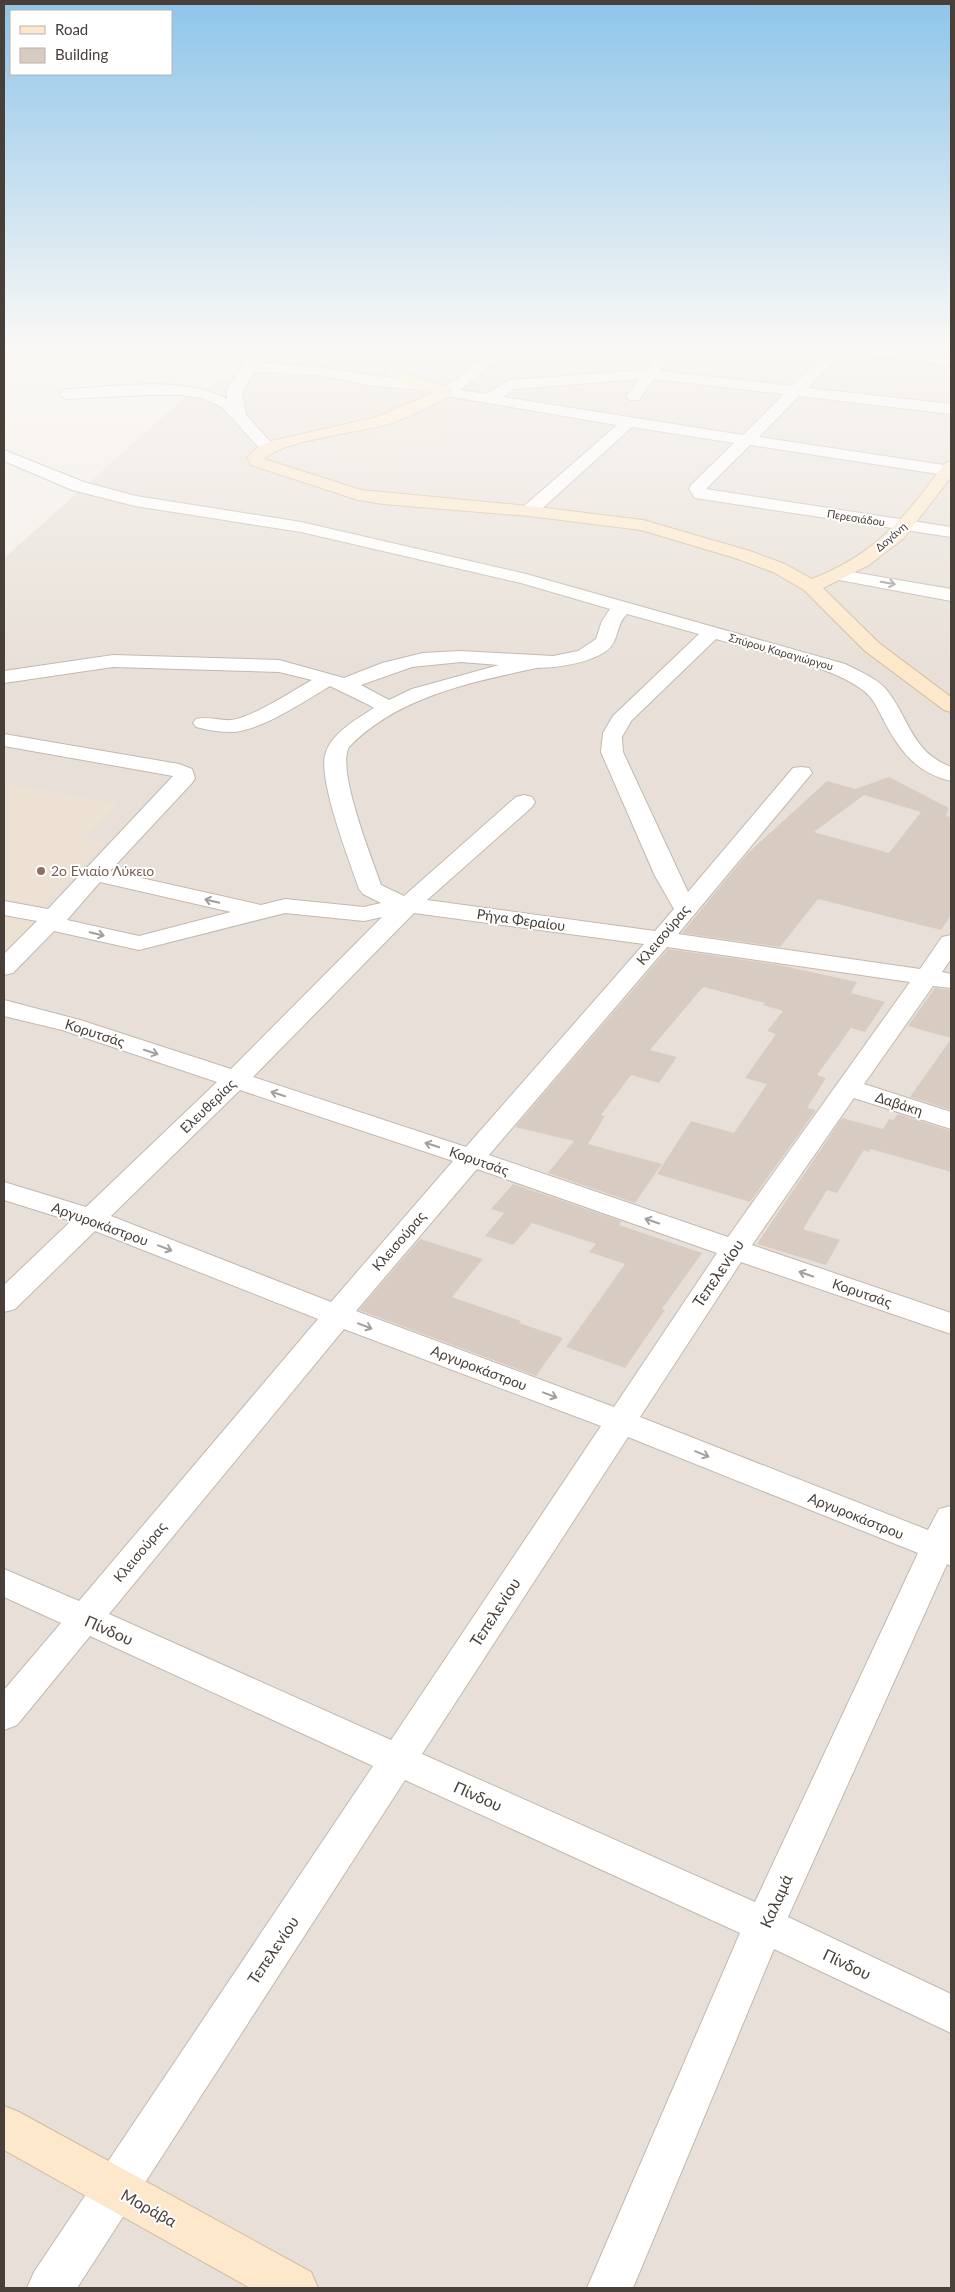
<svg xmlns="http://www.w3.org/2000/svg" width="955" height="2292" font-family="Lato,sans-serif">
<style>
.residential{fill:#e8e0d8}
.education{fill:#ede1d4}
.building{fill:#d8ccc2;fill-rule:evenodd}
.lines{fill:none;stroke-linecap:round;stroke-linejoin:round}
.street-casing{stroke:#c2b8af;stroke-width:2}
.secondary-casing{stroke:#d2ba9a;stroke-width:2}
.street{fill:#fff;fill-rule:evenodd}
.secondary{fill:#fde8cb;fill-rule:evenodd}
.oneway{stroke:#a49f9c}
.education-dot{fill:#8d6e63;stroke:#fff;stroke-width:2}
.labels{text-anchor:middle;stroke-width:4;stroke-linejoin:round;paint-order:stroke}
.far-street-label{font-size:11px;fill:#483f38;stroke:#fff}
.education-label{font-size:14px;fill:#785e54;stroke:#fff;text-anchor:start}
.street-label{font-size:14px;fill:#483f38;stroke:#fff}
.near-street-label{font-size:16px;fill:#483f38;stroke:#fff}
</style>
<rect width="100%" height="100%" fill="#f4efe9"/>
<!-- residential -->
<path class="residential" d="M308,344h643v1944h-947v-1730l180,-160z"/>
<!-- education -->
<path class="education" d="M439,422l19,5 -23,8 7,5 -46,9 -4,-2 -17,4 25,17 -16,3 -9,-5 -6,1 -28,-17 14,-3 -8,-6 17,-3 4,2 8,-2 -3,-2 47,-10 4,3z
M4,783l114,21 -32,32 2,3 17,4 -61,63 -40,-8z
M4,916l32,7 -32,32z"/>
<!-- building -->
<path class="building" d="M889,777l60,31 -3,8 5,1v98l-10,15 -123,-31 -38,48 -98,-14 65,-79 80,-73 28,8zM864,795l57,17 -32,41 -75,-21z
M668,949l111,16 78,17 -6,11 34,9 -20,30 -14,-4 -34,47 9,3 -19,30 9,2 -66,92 -93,-28 34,-53 43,12 33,-49 -22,-6 31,-44 -9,-3 16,-20 -20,-6 2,-2 -62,-16 -53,63 27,7 -18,26 -28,-8 -30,40 4,1 -17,28 74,20 -27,39 -87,-30 26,-32 -59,-14z
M935,988l16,2v48l-43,-12z
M951,1039v71l-41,-13z
M898,1114l53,17v41l-80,-23 -2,3 -5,-2 -27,43 -10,-3 -24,39 37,11 -14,25 -69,-21 85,-126 41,11 6,-10 4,1z
M513,1184l108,37 -2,4 83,28 -40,56 3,1 -40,58 -59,-21 59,-83 -36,-12 7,-8 -64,-21 -19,22 -28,-9 19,-23 -13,-4z
M420,1239l63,20 -31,38 69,24 -2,2 44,15 -27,38 -177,-66z"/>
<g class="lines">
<!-- street casing -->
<g class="street-casing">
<path id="street" d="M55,344l-2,3 -5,1 -44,5v-8z
M261,344h14l-15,19 59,4 55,9 48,4 5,2 3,3 -3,3 -5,2 -48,-4 -55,-11 -65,-3 -12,21 4,22 30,33 -2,3h-12l-39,-43 -20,-10 -23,-3h-33l-80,4 -5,-2 -3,-3 3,-3 5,-2c50,-2 115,-14 160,10 -3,-17 23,-43 34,-55z
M498,344h15l-38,35 -15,11 26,4 24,-14 135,-10 19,-26h14l-18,27 132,15 37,-36 -19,-3 -2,-3h42l101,13v8l-108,-13 -35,36 143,16v10l-152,-18 -40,41 192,29v10l-201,-31 -44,44 245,38v10l-256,-39 -6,-9 2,-4 43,-42 -102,-16 -97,88h-12l-3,-4 3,-4 94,-82 -176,-30 -3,-3 3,-3 24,-16zM639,379l-13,18 3,3h10l15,-21 130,15 -41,41 -240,-38 11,-8z
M4,450l80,32 52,14 165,26 225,52 319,90c14,7 29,13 40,24 25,30 25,63 66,79v14c-35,-8 -52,-31 -68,-62 -5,-10 -10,-21 -19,-28 -33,-26 -106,-40 -148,-52l-85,82 -9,16 1,15 65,140 105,-124 8,-1 8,1 3,5 -134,161 242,35 22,-32 9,-2v24l-9,13 9,2v14l-18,-2 -69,98 87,28v17l-97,-31 -102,147 199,68v21l-210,-72 -101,155 288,113 11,-21 12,-3v60l-4,-2 -159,353 163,77v39l-177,-84 -141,339h-46l153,-355 -335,-153 -328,508h-50l7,-16 339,-506 -283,-130 -73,89 -13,5v-40l57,-67 -57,-26v-28l75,32 239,-282 -223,-88 -80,78 -11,3v-27l67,-64 -67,-21v-18l82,25 131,-125 -155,-52 -58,-14v-16l76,20 151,49 151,-152 -18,4 -79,-8 -146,37 -85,-19 -41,42 -9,2v-21l33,-33 -33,-6v-14l44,8 125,-133 -169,-30v-12l175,30 13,5 3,9 -3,5 -82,88 151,34 24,-6 79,8 17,-4 -18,-9 -4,-5c-9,-27 -43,-113 -33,-137 7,-20 31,-33 48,-44l-5,-3 -39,-19c-25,15 -71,46 -99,46 -12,0 -24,-2 -35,-5l-3,-4 3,-4c12,-3 23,2 35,1 21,-2 61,-29 81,-40l-33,-8 -166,-5 -109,16v-12l109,-16 166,5 65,18 38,-15 41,-10 38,-2 92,5 25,-5 18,-12 6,-18 8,-12 -89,-26 -220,-51 -166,-26 -63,-16 -68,-29zM627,614l72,20 -86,82 -10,17 -2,19 54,124 19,33 -19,22 -228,-31 105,-93 3,-5 -3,-5 -8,-2 -8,2 -112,99 -23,-11c-9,-27 -45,-115 -32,-138 47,-49 119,-64 183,-78 7,-2 15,-1 22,-2 18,-2 36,-6 51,-15 15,-10 10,-27 22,-38zM461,662l38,3 -87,24 -23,11 -28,-15 51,-18zM100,882l131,30 -92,24 -72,-16zM414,913l230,31 -178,203 -213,-70zM667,947l243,35 -182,255 -239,-82zM240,1090l213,71 -122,141 -220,-86zM477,1169l240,84 -103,154 -258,-96zM344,1329l257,97 -210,314 -282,-126zM628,1437l290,116 -163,349 -333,-148z
M840,570l111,19v12l-117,-22 -3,-4 3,-4z"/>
</g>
<!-- secondary casing -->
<g class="secondary-casing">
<path id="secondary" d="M362,344h18l8,7 10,17 10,7 43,14 3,3 -3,3c-21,11 -43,24 -66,30 -30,8 -101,15 -121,34l97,31 168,16 114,14 107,31 35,13 27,15c66,-26 93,-62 133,-116l6,-2v16l-47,61 -35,27 -46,23 56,55 72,54v15l-7,-2 -79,-59 -61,-61 -31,-18 -35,-13 -97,-29 -112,-14 -146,-12 -25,-4 -107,-35 -4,-7c6,-9 15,-13 24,-17l106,-24 56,-24 -24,-6 -17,-9 -18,-25z
M4,2106l15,6 292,160 7,16h-68l-246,-138z"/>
</g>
<!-- street -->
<use href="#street" class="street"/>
<!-- secondary -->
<use href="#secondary" class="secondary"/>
</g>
<!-- one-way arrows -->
<defs><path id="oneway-shaft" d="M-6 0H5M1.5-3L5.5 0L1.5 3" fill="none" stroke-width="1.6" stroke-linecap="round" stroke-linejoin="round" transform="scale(1.25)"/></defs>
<g class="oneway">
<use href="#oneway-shaft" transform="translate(888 583) rotate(10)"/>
<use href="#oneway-shaft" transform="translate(212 901) rotate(-167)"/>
<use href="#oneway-shaft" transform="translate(97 934) rotate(13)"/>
<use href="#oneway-shaft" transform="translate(151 1052) rotate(18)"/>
<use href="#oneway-shaft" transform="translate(278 1094) rotate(-162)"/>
<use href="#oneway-shaft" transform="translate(432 1145) rotate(-162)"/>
<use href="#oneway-shaft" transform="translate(652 1221) rotate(-161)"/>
<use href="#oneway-shaft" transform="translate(165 1248) rotate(21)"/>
<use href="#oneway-shaft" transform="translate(806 1274) rotate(-161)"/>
<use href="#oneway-shaft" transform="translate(365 1326) rotate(21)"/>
<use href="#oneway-shaft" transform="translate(550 1395) rotate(21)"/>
<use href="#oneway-shaft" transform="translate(702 1454) rotate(22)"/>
</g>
<!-- sky -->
<linearGradient id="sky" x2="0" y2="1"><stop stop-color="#8ec5ea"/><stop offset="0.52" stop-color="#faf8f5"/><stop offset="1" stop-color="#faf8f5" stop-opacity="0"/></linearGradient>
<rect width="955" height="665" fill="url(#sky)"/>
<!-- markers -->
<circle class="education-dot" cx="41" cy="871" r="5"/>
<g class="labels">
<!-- far-street labels -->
<g class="far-street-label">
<text transform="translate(856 518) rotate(9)" y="4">Περεσιάδου</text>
<text transform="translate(891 537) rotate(-41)" y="4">Δογάνη</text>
<text transform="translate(781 652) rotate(16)" y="4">Σπύρου Καραγιώργου</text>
</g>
<!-- education labels -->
<g class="education-label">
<text x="51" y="876">2ο Ενιαίο Λύκειο</text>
</g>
<!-- street labels -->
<g class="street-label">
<text transform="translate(521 920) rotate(8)" y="5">Ρήγα Φεραίου</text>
<text transform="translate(663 935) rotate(-50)" y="5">Κλεισούρας</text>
<text transform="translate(95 1033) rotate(18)" y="5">Κορυτσάς</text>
<text transform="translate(899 1104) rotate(18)" y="5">Δαβάκη</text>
<text transform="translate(208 1106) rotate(-44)" y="5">Ελευθερίας</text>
<text transform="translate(479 1161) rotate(19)" y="5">Κορυτσάς</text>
<text transform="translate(100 1224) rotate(20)" y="5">Αργυροκάστρου</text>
<text transform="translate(399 1241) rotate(-49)" y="5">Κλεισούρας</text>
<text transform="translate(862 1293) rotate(19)" y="5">Κορυτσάς</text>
<text transform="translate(479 1368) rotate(21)" y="5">Αργυροκάστρου</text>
<text transform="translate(856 1516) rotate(22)" y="5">Αργυροκάστρου</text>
<text transform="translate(140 1552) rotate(-50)" y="5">Κλεισούρας</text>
</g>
<!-- near-street labels -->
<g class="near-street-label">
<text transform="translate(718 1273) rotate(-56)" y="6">Τεπελενίου</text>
<text transform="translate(495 1612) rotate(-57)" y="6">Τεπελενίου</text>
<text transform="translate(109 1630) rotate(24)" y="6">Πίνδου</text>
<text transform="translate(478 1796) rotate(24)" y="6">Πίνδου</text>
<text transform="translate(776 1901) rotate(-66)" y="6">Καλαμά</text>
<text transform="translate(273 1950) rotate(-56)" y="6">Τεπελενίου</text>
<text transform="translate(847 1964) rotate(25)" y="6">Πίνδου</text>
<text transform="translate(149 2208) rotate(29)" y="6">Μοράβα</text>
</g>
</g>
<!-- border -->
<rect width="955" height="2292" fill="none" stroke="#483f38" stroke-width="10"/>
<!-- legend -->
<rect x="10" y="10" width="162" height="65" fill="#ffffff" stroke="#b6b2af"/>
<rect x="20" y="26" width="25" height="8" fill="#fde8cb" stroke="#b6b2af"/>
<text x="55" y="35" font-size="15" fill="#483f38">Road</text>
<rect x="20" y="48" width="25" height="15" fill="#d8ccc2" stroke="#b6b2af"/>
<text x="55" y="60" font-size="15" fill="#483f38">Building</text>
</svg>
